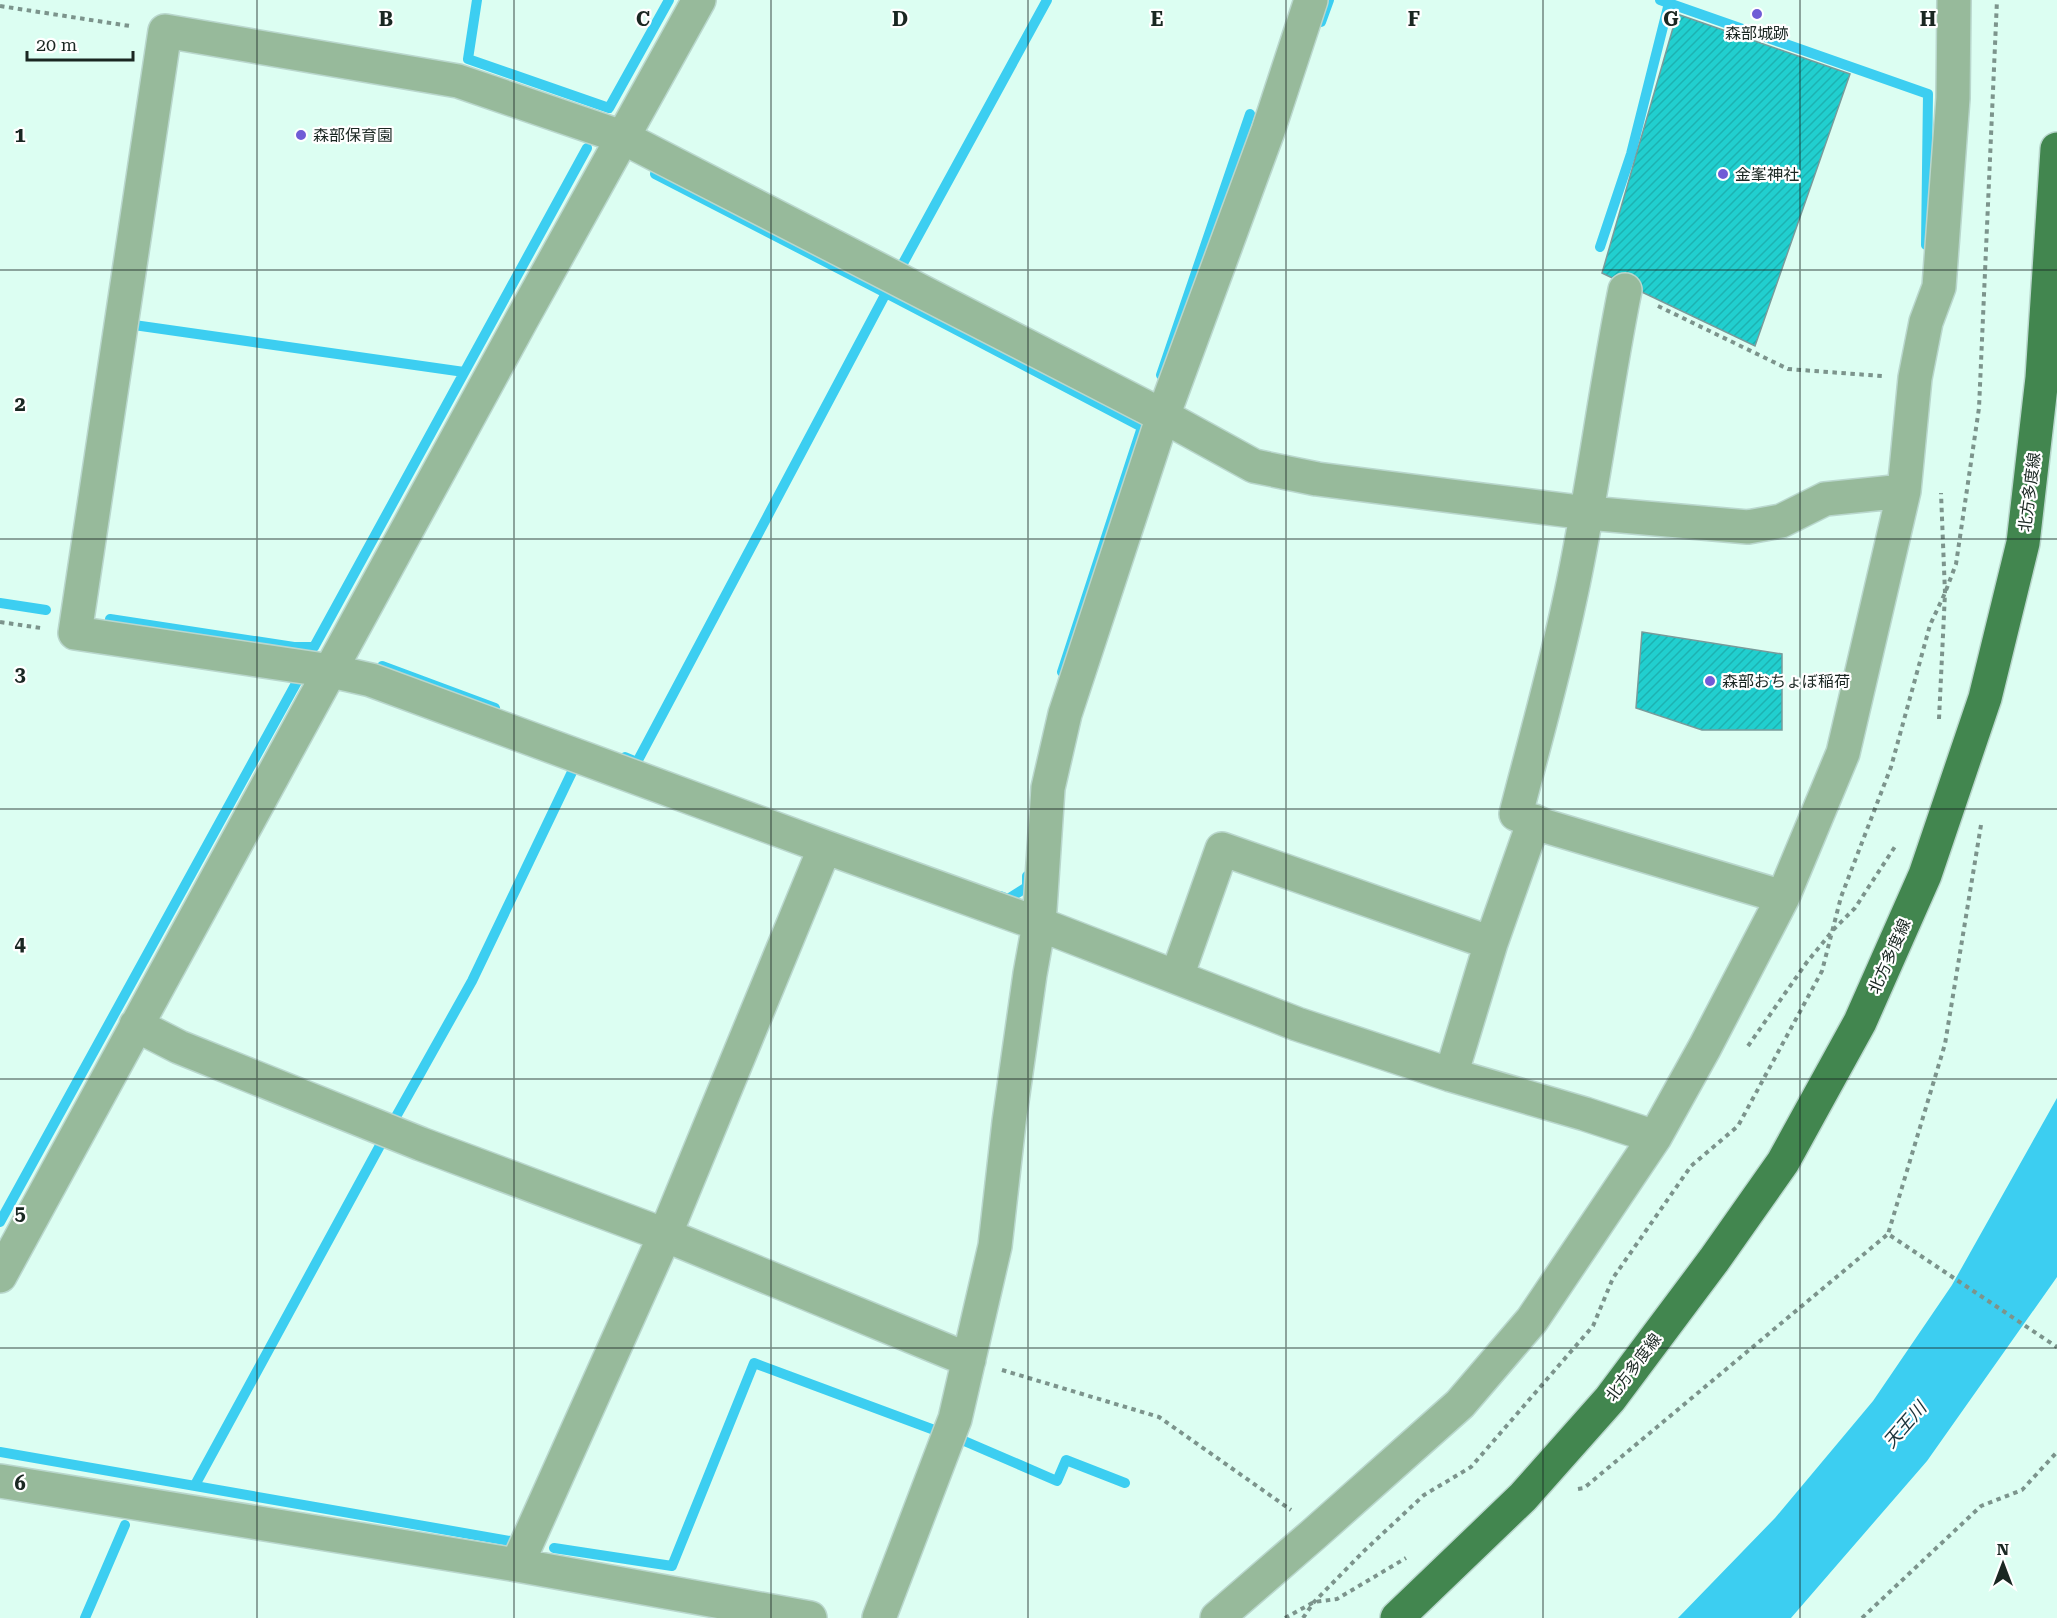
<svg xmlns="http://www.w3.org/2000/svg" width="2057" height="1618" font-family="'Roboto Serif','Noto Sans JP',serif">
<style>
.water{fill:#3ccef1}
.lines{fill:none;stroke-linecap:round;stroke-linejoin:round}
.stream{stroke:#3ccef1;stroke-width:10}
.building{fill:url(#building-hatch);stroke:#789b9b;stroke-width:1.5}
.minor-casing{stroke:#b9d7cd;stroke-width:36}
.major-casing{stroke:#b9d7cd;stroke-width:36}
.path{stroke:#7c948c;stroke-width:4;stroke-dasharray:4.5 4.5;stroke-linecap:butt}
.minor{stroke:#97ba9b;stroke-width:33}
.major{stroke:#42864f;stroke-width:33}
.grid{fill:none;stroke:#1a2722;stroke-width:1.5;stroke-opacity:0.55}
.poi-dot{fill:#705cd6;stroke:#fff;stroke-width:2}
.labels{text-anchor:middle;stroke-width:4.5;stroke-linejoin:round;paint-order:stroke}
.poi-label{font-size:16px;fill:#1a2722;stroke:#fff;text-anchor:start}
.street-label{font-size:16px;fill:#1a2722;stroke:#fff}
.water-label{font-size:18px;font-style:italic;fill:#1c333a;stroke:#fff}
.grid-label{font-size:20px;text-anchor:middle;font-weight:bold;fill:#1a2722;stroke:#fff;stroke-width:4.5;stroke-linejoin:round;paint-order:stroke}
</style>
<defs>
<pattern id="building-hatch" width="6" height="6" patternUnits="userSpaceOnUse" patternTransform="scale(1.5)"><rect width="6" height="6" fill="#21cfcf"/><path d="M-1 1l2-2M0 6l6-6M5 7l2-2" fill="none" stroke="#1db2b1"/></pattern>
</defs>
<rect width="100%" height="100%" fill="#dcfef2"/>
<!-- water -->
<path class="water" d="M2057,1098v179l-130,184 -136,157h-113l97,-100 98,-117 79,-116z"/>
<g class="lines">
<!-- stream -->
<path class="stream" d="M477,0l-9,59 141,49 60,-108
M1660,0l268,94 -2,151
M1321,22l8,-22
M1600,247l31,-93 38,-151
M901,267l146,-267
M886,293l256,134 -80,245
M134,325l330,47
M1161,375l89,-261
M0,603l46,7
M110,619l184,28h20l273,-499
M382,666l113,42
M625,757l12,5 249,-469 -231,-119
M1000,896l8,3 19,-12v-11
M393,1122l79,-141 100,-209
M0,1222l299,-544
M962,1440l95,41 9,-21 59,23
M0,1452l510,89
M195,1485l188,-345
M554,1548l118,18 82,-203 183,68
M85,1618l40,-93"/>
</g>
<!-- building -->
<path class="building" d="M1677,14l173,60 -95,272 -153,-73z
M1642,632l140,22v76h-80l-66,-22z"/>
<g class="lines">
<!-- minor casing -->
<g class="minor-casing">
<path id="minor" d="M1625,290c-21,104 -33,210 -56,313 -15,71 -35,141 -53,211l29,12 238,71
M825,847l-160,388 304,125
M1177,976l45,-127 269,94
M136,1025l43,22 242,97 244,91 -148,330
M1451,1075l40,-132 43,-122
M1655,1137l-70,-23 -134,-39 -154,-51 -258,-100 -214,-77 -454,-167 -40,-9 -256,-38 90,-602 293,50 164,56 541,279 91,50 63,13 166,21 105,13 160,14 33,-6 44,-22 79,-8
M0,1276l522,-957 177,-319
M0,1481l517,84 293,53
M879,1618l76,-199 40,-173 14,-124 21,-148 9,-50 9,-136 17,-74 98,-298 105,-285 43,-131
M1217,1618l97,-84 146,-130 72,-84 123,-183 50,-90 78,-150 60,-144 61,-262 11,-113 11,-56 13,-35 14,-189 1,-98"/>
</g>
<!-- major casing -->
<g class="major-casing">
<path id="major" d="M1397,1618l126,-121 87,-98 104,-139 69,-98 77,-140 65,-147 60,-177 38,-155 19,-165 15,-229"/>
</g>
<!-- path -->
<path class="path" d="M0,6l130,20
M1658,306l130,63 94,7
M0,622l41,6
M1939,719l6,-126 -4,-100
M1981,825l-36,219 -57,190 169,113
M1748,1046l59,-84 27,-33 21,-21 41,-63
M1002,1370l157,47 132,93
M1578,1489l6,-1 304,-254
M1285,1618l29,-16 23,-3 69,-41
M1303,1618l11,-16 50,-51 60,-56 47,-28 122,-141 20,-48 78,-112 47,-40 84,-155 19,-74 50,-130 39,-142 15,-32 11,-29 23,-156 18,-408
M1862,1618l119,-112 41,-16 35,-38"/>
<!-- minor -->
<use href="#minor" class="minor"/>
<!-- major -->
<use href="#major" class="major"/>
</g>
<!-- grid -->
<path class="grid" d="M257,0v1618M514,0v1618M771,0v1618M1028,0v1618M1286,0v1618M1543,0v1618M1800,0v1618M0,270h2057M0,539h2057M0,809h2057M0,1079h2057M0,1348h2057"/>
<!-- markers -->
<g class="poi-dot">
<circle cx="1757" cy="14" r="6"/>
<circle cx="301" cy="135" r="6"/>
<circle cx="1723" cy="174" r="6"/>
<circle cx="1710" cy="681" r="6"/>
</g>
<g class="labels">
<!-- poi labels -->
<g class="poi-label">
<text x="1757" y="39" text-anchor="middle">森部城跡</text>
<text x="313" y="141">森部保育園</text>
<text x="1735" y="180">金峯神社</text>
<text x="1722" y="687">森部おちょぼ稲荷</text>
</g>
<!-- street labels -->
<g class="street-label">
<text transform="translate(2029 492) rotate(-83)" y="6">北方多度線</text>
<text transform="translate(1889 956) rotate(-66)" y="6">北方多度線</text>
<text transform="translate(1633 1367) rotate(-53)" y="6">北方多度線</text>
</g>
<!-- water labels -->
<g class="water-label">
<text transform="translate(1905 1425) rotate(-49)" y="6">天王川</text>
</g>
</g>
<g class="grid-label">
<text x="386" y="26">B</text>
<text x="643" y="26">C</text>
<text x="900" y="26">D</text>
<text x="1157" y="26">E</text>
<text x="1414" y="26">F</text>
<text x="1671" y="26">G</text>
<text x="1928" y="26">H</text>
<text x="20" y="142">1</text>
<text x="20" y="411">2</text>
<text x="20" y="681">3</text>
<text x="20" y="951">4</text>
<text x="20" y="1220">5</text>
<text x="20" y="1490">6</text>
</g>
<!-- north arrow -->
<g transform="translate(2003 1564)" stroke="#ffffff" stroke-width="4.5" paint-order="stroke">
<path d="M0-4.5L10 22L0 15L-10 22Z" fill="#1a2722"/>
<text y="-9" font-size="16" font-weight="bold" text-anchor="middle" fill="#1a2722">N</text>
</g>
<!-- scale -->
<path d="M27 51v9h106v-9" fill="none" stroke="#1a2722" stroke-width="3"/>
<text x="36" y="51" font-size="18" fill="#1a2722" stroke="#ffffff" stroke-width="4.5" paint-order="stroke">20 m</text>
</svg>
